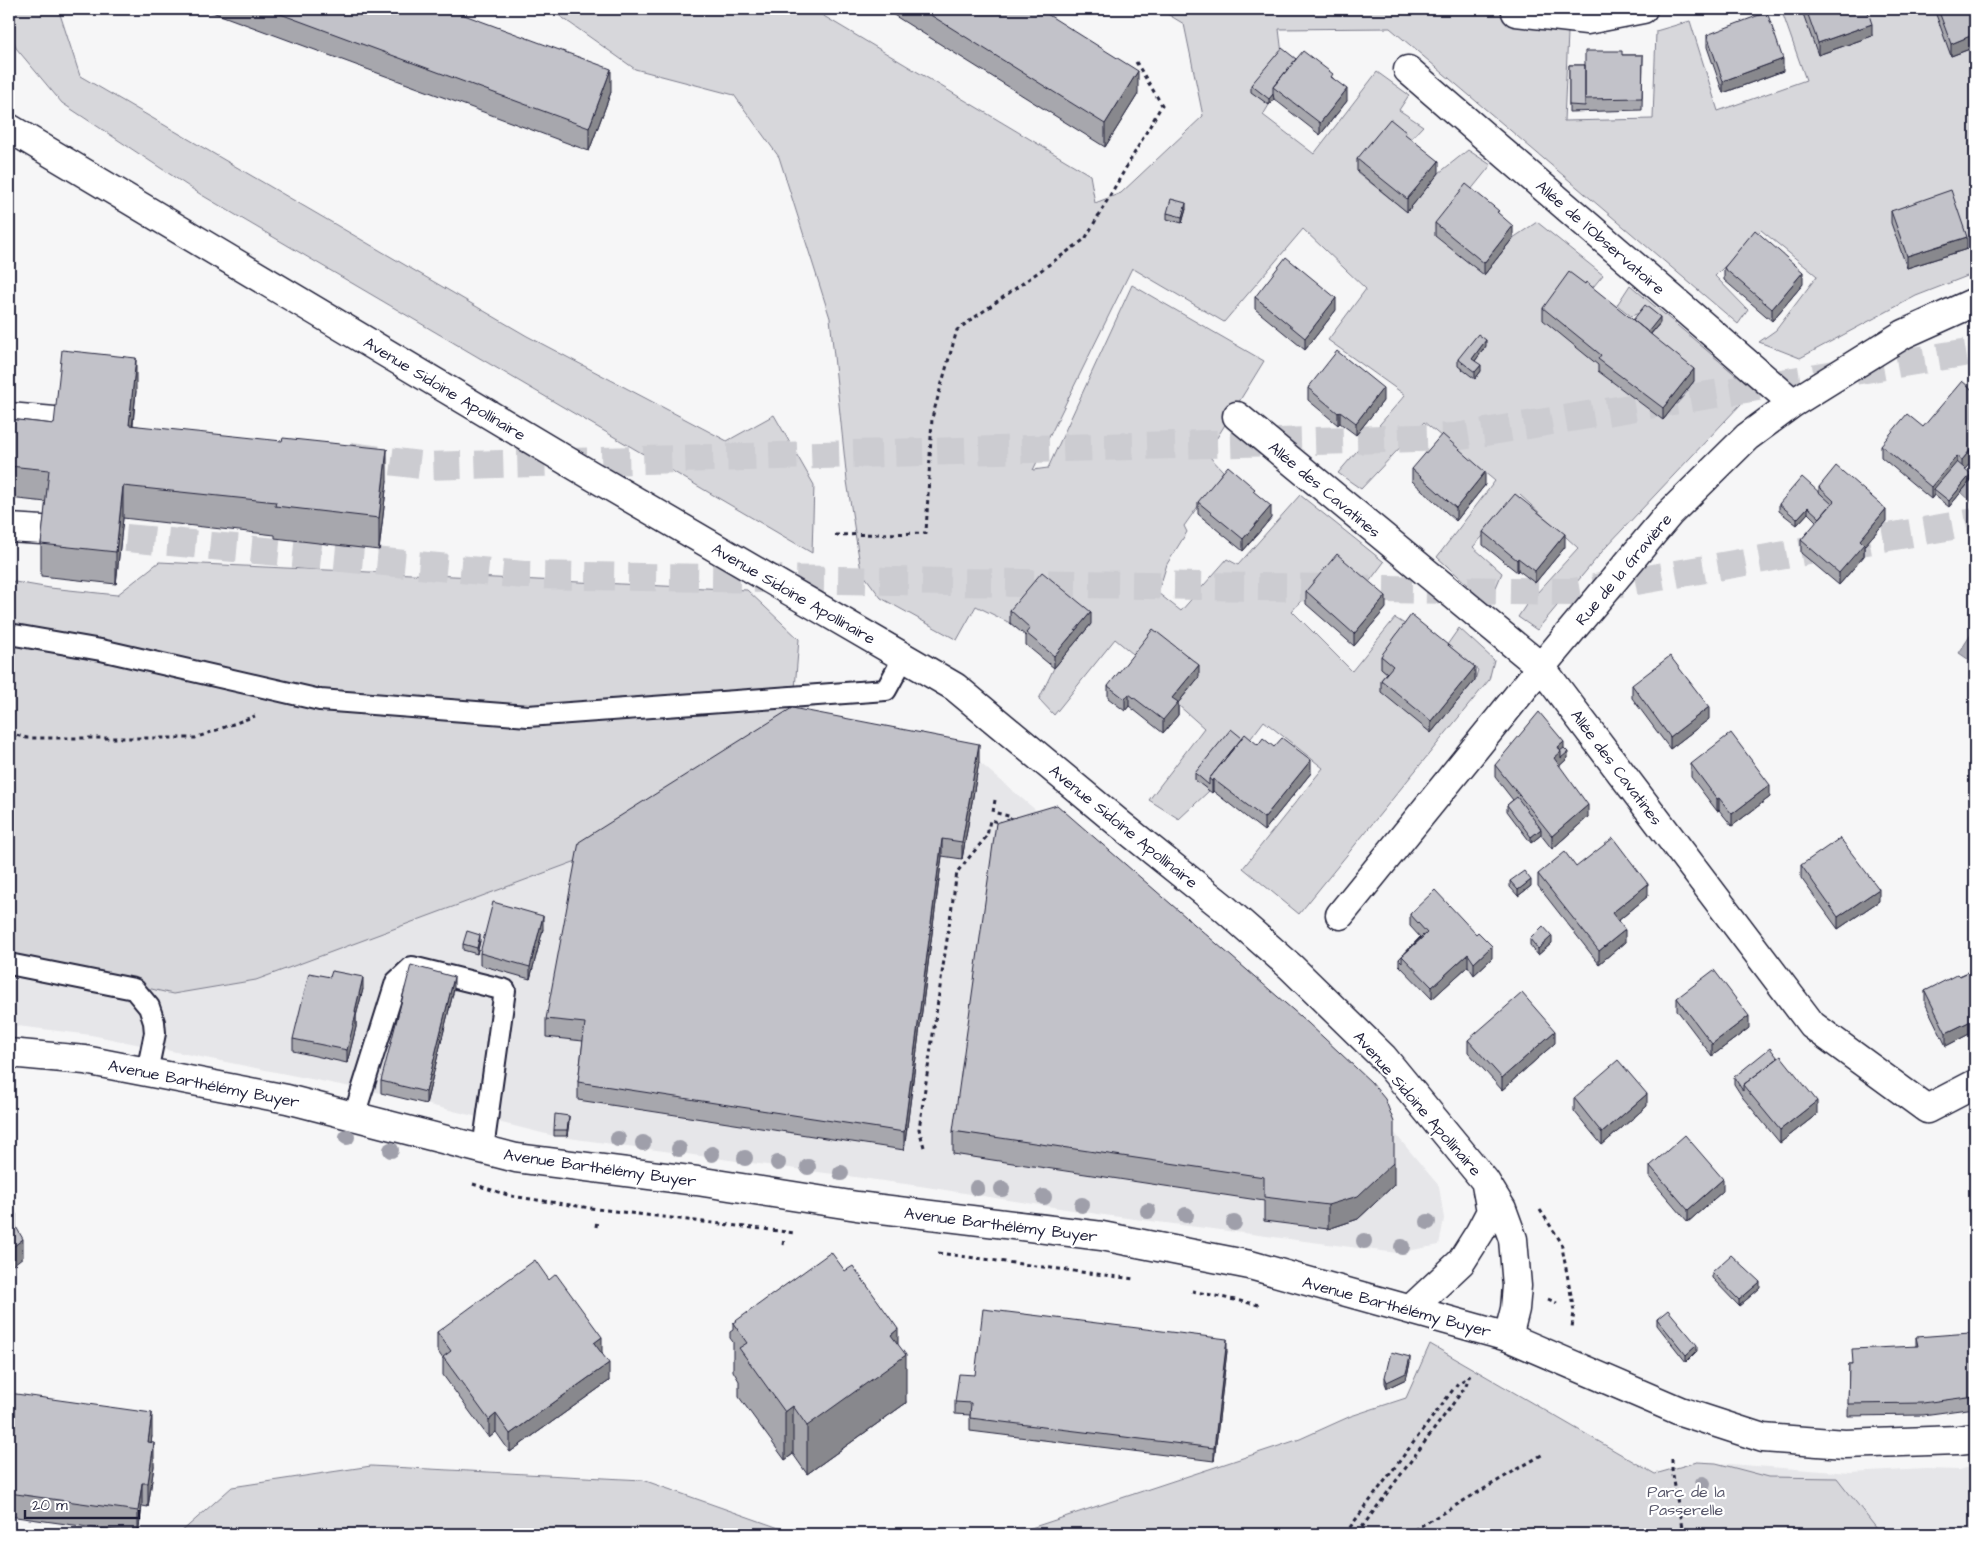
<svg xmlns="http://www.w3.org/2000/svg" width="1984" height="1543" font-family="'Architects Daughter',sans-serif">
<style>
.built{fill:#e6e6e9}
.green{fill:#d7d7db;stroke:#7c7c8b}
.water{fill:#aeaeb7;stroke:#767685}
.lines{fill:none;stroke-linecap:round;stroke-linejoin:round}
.highway-tunnel{stroke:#ccccd1;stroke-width:28;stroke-dasharray:28 14;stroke-linecap:butt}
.lane-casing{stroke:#22223b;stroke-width:24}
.street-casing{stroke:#22223b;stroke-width:31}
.secondary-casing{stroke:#22223b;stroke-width:31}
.primary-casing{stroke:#22223b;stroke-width:31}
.highway-casing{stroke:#22223b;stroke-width:31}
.path{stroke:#22223b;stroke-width:3;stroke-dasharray:4 4;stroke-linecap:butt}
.lane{stroke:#fff;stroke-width:20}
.street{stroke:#fff;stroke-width:28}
.secondary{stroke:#fff;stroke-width:28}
.primary{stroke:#fff;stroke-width:28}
.highway{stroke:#fff;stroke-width:28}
.tree{fill:#9f9faa}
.wall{fill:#a7a7ad;stroke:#22223b}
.shaded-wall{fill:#88888d;stroke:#22223b}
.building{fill:#c2c2c9;stroke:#22223b}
.labels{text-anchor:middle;stroke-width:4.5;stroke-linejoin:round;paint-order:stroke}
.street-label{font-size:16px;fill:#22223b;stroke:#fff}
.park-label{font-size:16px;fill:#58586b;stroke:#fff}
</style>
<rect width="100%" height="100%" fill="#f6f6f7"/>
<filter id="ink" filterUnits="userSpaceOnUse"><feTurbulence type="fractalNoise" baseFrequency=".02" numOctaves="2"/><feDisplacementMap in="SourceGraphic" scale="10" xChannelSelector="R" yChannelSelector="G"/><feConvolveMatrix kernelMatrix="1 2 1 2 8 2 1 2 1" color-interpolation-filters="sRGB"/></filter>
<g filter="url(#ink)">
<!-- built -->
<path class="built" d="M979,762l113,96 279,247 68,81 5,33 -5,26 -42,8 -293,-38 -184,-29 -366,-50 -173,-43 -290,-58 -82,-10v-69l570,-96z
M1716,1463l134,10 75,-4 33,1 17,-4v68h-250z"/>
<!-- green -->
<path class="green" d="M9,9h52l-2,2 21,65 447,260 200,105 47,-26 40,70 -2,68 -612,-359 -138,-91 -46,-55 -7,-22z
M550,9h262l278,166 5,28 26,-10 82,-77 -19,-92 -25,-15h424l-14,2 -5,110 89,-2 3,-88 34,-10 28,90 88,-31 -25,-71h194v264l-59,23 -116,62 -41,-16 17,-12 41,-54 -56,-46 -46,46 33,34 -10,14 -348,-296 -111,1 3,25 -31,37 18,14 -6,10 51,39 63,-82 32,23 -10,15 24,16 -17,18 -49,28 49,39 33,-38 29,-23 23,15 -25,31 18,79 29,-37 24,-16 66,53 -18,22 16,70 62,53 31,-36 -51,-41 17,-20 -15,-12 -14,5 -14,-11 13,-20 115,98 -4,21 -135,143 -69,83 -19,-13 8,-12 52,-57 -58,-53 -47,52 29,26 -13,31 -52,-47 58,-76 -71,-59 -63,67 -23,-16 67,-78 -77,-55 38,-51 -63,-60 -79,93 -92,-54 -99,202 15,-2 84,-183 132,76 -57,93 16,17 -39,55 3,6 -20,32 -9,29 23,18 46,-52 11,6 62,-70 84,67 -15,20 -32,-22 -45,51 60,60 43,-53 16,10 -30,40 12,10 82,2 3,-10 -31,-25 12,-17 35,32 -5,20 -190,234 -56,-46 80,-100 -59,-47 -19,25 -50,33 14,12 -30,28 -30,-19 55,-72 -27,-24 -38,-45 -24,-20 -61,76 -15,-16 15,-31 -12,-84 -32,39 -34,-17 -19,34 -76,-42 -20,-27 -14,-90 -17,-163 -51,-161 -45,-62 -99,-26z
M159,562l588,28 52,49 -7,87 -213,134 -323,120 -83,14 -164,-38v-375l41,7 67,7z
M1430,1344l225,130 42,-12 19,1 53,14 68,1 44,56h-902l49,-5 272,-90 51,-23 55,-18z
M371,1466l272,14 153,54h-617l53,-47z"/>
<!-- water -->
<path class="water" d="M1975,475v30l-14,-13z
M1975,628v36l-16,-11z"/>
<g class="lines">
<!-- highway-tunnel -->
<path class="highway-tunnel" d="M350,456l78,10 1027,-29 520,-86
M84,534l440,41 1049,17 402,-70"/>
<!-- lane casing -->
<g class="lane-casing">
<path id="lane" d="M9,634l92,16 219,50 208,16 358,-26 18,-33
M9,964l125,25 15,18 5,15 1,11 -8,39
M354,1116l42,-134 16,-15 93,23 -22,159"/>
</g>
<!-- street casing -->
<g class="street-casing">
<path id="street" d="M1516,12l71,8 56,-11
M1408,70l385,333
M1237,416l304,251 271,358 115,84 48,-25
M1340,915l201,-248 128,-153 78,-77 46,-34 111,-69 71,-32"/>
</g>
<!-- secondary casing -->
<g class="secondary-casing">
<path id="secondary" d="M9,128l580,346 366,213 166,138 102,82 68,60 92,90 102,124 17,28 11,30 4,47 -2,23 -7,28
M1411,1309l50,-47 19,-30 11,-21 -5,-26"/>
</g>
<!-- primary casing -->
<g class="primary-casing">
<path id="primary" d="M9,1053l76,7 202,39 229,59 181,23 160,25 245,30 148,29 258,72 172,74 83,27 82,6 113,-4 17,-2"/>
</g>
<!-- highway casing -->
<g class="highway-casing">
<path id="highway" d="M9,417l45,4
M9,528l33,2"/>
</g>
<!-- path -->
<path class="path" d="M835,535l91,-2 6,-115 25,-88 128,-91 77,-134 -26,-43
M9,733l18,5h168l60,-22
M995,800l-2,12 19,5 -1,5
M924,1147l-5,-18 38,-257 30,-36 3,-16 13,3
M473,1184l38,12 86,13 198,24
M1540,1210l21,32 13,69 -2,17
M596,1227l1,-7
M783,1245l1,-6
M938,1253l196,26
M1192,1291l67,14
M1548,1299l9,4
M1672,1459v10l11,65
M1345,1534l113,-151 10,-5 2,-4
M1357,1534l109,-148 2,-8
M1407,1534l138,-81"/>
<!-- lane -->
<use href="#lane" class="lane"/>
<!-- street -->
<use href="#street" class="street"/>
<!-- secondary -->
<use href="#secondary" class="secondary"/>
<!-- primary -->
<use href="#primary" class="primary"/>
<!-- highway -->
<use href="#highway" class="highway"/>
</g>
<!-- trees -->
<g class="tree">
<circle cx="347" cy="1137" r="8"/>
<circle cx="618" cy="1139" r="8"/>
<circle cx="643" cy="1143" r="8"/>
<circle cx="679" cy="1149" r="8"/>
<circle cx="391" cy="1150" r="8"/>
<circle cx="712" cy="1154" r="8"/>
<circle cx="745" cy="1158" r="8"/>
<circle cx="778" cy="1163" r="8"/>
<circle cx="808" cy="1167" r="8"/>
<circle cx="841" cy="1173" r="8"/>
<circle cx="977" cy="1188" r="8"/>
<circle cx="1002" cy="1189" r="8"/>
<circle cx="1044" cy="1197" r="8"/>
<circle cx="1082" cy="1205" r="8"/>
<circle cx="1148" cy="1211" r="8"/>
<circle cx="1186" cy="1215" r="8"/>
<circle cx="1428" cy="1222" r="8"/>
<circle cx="1234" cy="1223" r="8"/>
<circle cx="1364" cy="1241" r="8"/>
<circle cx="1402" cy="1247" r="8"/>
<circle cx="1703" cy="1484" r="8"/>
</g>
<!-- wall -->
<path class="wall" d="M204,9h244l163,83 -22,59z
M884,9h155l99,85 -33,53z
M1802,9h65l5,27 -54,19 -16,-44z
M1934,9h41v38l-24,9z
M1707,35l76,36 -60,22 -16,-46z
M1622,55h21l-1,55 -73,2v-47h16z
M1296,59l37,19 14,23 -27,34 -46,-36 -5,6 -18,-13v-7z
M1357,159l82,14 -32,39 -50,-41z
M1186,209l-4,14 -15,-4v-6z
M1891,211l76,38 -60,19 -16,-45z
M1499,214l14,24 -29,37 -49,-39v-13z
M1724,268l79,16 -31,37 -48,-41z
M1585,284l48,36 27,3 -9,11 43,47 -31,39 -65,-49v-6l-55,-45v-12z
M1255,297l81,13 -31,40 -50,-41z
M1486,346l-11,15 6,10 -6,8 -17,-13v-7z
M1308,388l75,13 -27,34 -16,-12 -2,2 -30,-25z
M136,391l-3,34 254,56 -8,69 -104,-12v-3l-152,-17 -7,66 -75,-8v-32l5,-42 -37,-4v-79l45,5z
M1975,392v65l-10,12 6,11 -22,27 -15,-12 -3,4 -50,-42v-12l42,-18z
M1412,469l73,16 -29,36 -44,-40z
M1819,487l67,34 -22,25v10l-25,29 -38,-32v-13l16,-18 -9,-9 -11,12 -18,-14v-7l40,-11z
M1255,493l16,25 -28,33 -45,-37v-12z
M1483,532l82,15 -30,36 -17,-13 -1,2 -34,-27z
M1306,591l80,17 -32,38 -48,-42z
M1010,610l81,14 -37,44 -28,-23v-9l-16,-13z
M1381,656l94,24 -44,53 -50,-41v-12l6,-7 -6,-5z
M1199,677l-21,26v12l-15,18 -34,-27 -4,5 -17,-13v-12z
M1632,685l77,34 -39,30 -38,-51z
M1242,738l16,7 16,2 37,26 -47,58 -51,-40 -1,2 -17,-13v-7z
M1564,748l4,10 -9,8 29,51 -36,32 -11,-14 -10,8 -24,-32v-6l6,-5 -18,-23v-12z
M979,762l-17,97 -20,-3 -38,294 -326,-50v-18l5,-41 -37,-4v-18z
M1691,764l79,33 -38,29 -13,-16 -2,1 -26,-34z
M1801,865l78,36 -41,28 -37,-51z
M1576,867l72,29 -30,25 7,21 -26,22 -61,-78v-12z
M1510,881l21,5 -13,10 -8,-9z
M1410,914l82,44 -18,17 -6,-9 -36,33 -33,-34v-6l21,-22 -10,-11z
M543,929l-13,50 -50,-14v-12z
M1530,939l22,4 -14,12 -8,-10z
M480,941l-3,13 -14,-4v-6z
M1975,969v62l-29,15 -21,-43v-12z
M363,989l-7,27v11l-9,36 -54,-12v-12z
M454,989l-28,115 -45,-11v-12z
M1677,998l72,30 -37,28 -35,-46z
M1468,1040l87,3 -53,47 -34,-38z
M1734,1077l83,37 -37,29 -37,-45 -9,-14z
M1574,1098l73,8 -45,39 -28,-34z
M569,1122l-2,14h-13v-6z
M953,1131l441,54 -36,34 -30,10 -64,-8v-20l-311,-47z
M1650,1166l73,25 -35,31 -38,-44z
M1712,1272l48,16 -21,18 -27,-28z
M1657,1319l40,32 -11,11 -29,-37z
M733,1323l165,22 8,58 -99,71 -14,-20 -8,6 -46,-63v-16l-6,-10v-29l-3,-4v-6l3,-2z
M437,1332l165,21 7,28 -99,71 -14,-20 -7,6 -46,-63v-16l-6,-9z
M1916,1337l59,20v51l-52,7 -75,1 1,-52h3l64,-18z
M1227,1351l-13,110 -244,-30v-16l-15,-1v-12l20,-27z
M1410,1363l-4,16 -19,9 -2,-5v-6z
M9,1393l143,43 -1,6 3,24 -6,41 -6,-1 -4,28 -129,-18z"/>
<!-- shaded-wall -->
<path class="shaded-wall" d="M1872,24v12l-54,19v-12z
M1975,34v13l-24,9v-12z
M1783,59v12l-60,22v-12z
M611,69v23l-22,59v-23z
M1138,71v23l-33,53v-23z
M1347,89v12l-27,34v-12z
M1273,94l1,5 -5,6v-6z
M1439,161v12l-32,39v-13z
M1186,203v6l-4,14v-6z
M1513,226v12l-29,37v-12z
M1967,237v12l-60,19v-12z
M1803,272v12l-31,37v-12z
M1336,298v12l-31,40v-12z
M1660,317v6l-17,20v-6z
M1486,340v6l-14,19v-6z
M136,358v33l-7,66v-32z
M1481,365v6l-6,8v-7z
M1694,369v12l-31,39v-12z
M1383,388v13l-27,34v-12z
M1340,411v12l-2,2v-12z
M1975,444v13l-13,16v-13z
M387,449v32l-8,69v-32z
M1957,456v12l-23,21v6l-3,4v-12z
M1485,472v13l-29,36v-13z
M1971,474v6l-22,27v-6z
M123,486v32l-7,66v-32z
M1271,506v12l-28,33v-12z
M1808,507v6l-11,12v-6z
M1886,509v12l-22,25v10l-25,29v-12l21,-33z
M1565,534v13l-30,36v-12z
M1518,558v12l-1,2v-12z
M1386,596v12l-32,38v-12z
M1091,612v12l-37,44v-12z
M1199,665v12l-21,26v12l-15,18v-13l9,-22z
M1475,667v13l-44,53v-12z
M1129,694v12l-4,5v-12z
M1709,707v12l-39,30v-12z
M1564,742v12l4,-2v6l-14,13v-13l4,-11z
M979,744v18l-17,97v-17z
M1311,760v13l-47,58v-13z
M1213,779v12l-1,2v-12z
M1770,785v12l-38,29v-12z
M1719,798v12l-2,1v-12z
M1588,805v12l-36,32v-13z
M1541,829v6l-10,8v-6z
M942,839v17l-38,294v-18z
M1531,880v6l-13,10v-6z
M1648,884v12l-36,30v-13z
M1879,889v12l-41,28v-12z
M543,916v13l-13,50v-12z
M1625,930v12l-26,22v-13z
M480,935v6l-3,13v-6z
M1552,936v7l-14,12v-6z
M1492,946v12l-18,17v-12z
M1468,954v12l-36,33v-12z
M363,977v12l-7,27v11l-9,36v-13l8,-39z
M454,977v12l-28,115v-12z
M1749,1016v12l-37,28v-12z
M1975,1019v12l-29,15v-13z
M1555,1031v12l-53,47v-12z
M1647,1094v12l-45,39v-12z
M1817,1101v13l-37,29v-13z
M569,1116v6l-2,14v-6z
M1394,1162v23l-36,34 -30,10v-24z
M1723,1179v12l-35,31v-12z
M16,1214v18l-5,-14z
M23,1239v18l-14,11v-18z
M1760,1282v6l-21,18v-6z
M898,1329v31l8,-5v48l-99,71v-48l84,-91z
M602,1337v18l-8,-12z
M1227,1339v12l-13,110v-13z
M1697,1345v6l-11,11v-7z
M1410,1357v6l-4,16 -19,9v-6z
M609,1363v18l-99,71v-18z
M793,1406v48l-8,6v-48z
M152,1413v23l-4,29v-23z
M496,1414v18l-7,6v-18z
M154,1443v23l-6,41v-24z
M142,1483v23l-4,28v-23z"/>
<!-- building -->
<path class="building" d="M267,9h181l163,60 -22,59z
M921,9h118l99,62 -33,53z
M1806,9h61l5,15 -54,19z
M1938,9h37v25l-24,10z
M1767,12l16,47 -60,22 -16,-46z
M1282,48l14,11 -23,28v7l-4,5 -18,-14z
M1303,51l30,23 -2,3 16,12 -27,34 -47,-36z
M1585,51h37v4h21l-1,43 -57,1z
M1569,65h16v41l-16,-1z
M1390,119l16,13 -1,2 34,27 -32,38 -50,-40z
M1466,184l33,27 -2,1 16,14 -29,37 -49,-40z
M1951,190l16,47 -60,19 -16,-45z
M1171,199l15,4 -4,14 -15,-4z
M1755,230l48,42 -31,37 -48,-41z
M1286,257l50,41 -31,40 -50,-41z
M1569,272l16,12 1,-2 108,87 -31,39 -65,-49 3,-4 -58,-47z
M1645,305l15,12 -12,15 -15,-12z
M1478,334l8,6 -14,19 9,6 -6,7 -17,-13z
M62,350l74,8 -7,67 153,16 1,-3 104,11 -8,69 -104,-12 1,-4 -153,-16 -7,66 -75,-8 8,-74 -40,-4v-47l45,5z
M1337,351l46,37 -27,35 -16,-12 -2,2 -30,-25z
M1962,381l13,11v52l-13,16 -5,-4 -26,31 -50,-42 26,-31 16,13z
M1442,434l43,38 -29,36 -44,-39z
M1957,462l14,12 -22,27 -15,-12z
M1228,466l27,23 -2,2 18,15 -28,33 -45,-37z
M1836,466l50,43 -26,31 4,4 -25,29 -38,-33 33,-39 -15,-14z
M1802,477l30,27 -12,14 -12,-11 -11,12 -18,-15z
M1515,494l50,40 -30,37 -17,-13 -1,2 -34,-28z
M1337,554l49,42 -32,38 -48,-43z
M1042,572l49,40 -37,44 -28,-23 4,-5 -20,-18z
M1411,615l64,52 -44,54 -50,-41 12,-14 -12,-10z
M1153,629l46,36 -27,33 6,4 -15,18 -34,-26 -4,5 -17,-13z
M1670,656l39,51 -39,30 -38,-52z
M792,708l187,36 -17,98 -20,-3 -38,293 -326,-50 7,-59 -39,-4 33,-177z
M1539,712l25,30 -6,5 3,5 -7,6 34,47 -36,31 -57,-71z
M1231,729l11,9 -33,41v6l-14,-12z
M1731,733l39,52 -38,29 -13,-16 -2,1 -26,-35z
M1245,734l13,11 5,-7 11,9 8,-9 29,22 -47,58 -51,-39 -1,2 -3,-2z
M1564,748l4,4 -7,6v-6l-1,-1z
M1517,797l24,32 -10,8 -24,-32z
M1057,805l251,218 63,59 14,17 9,23v40l-36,34 -30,9 -64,-8v-20l-311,-46 43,-308z
M1613,838l35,46 -36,29 13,17 -26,21 -61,-77 27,-22 11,15z
M1840,838l39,51 -41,28 -37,-52z
M1524,871l7,9 -13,10 -8,-9z
M1435,890l41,44 2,-2 14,14 -18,17 -6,-9 -36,33 -30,-31 25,-23 -17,-19z
M493,902l50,14 -13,51 -50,-14z
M1543,926l9,10 -14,13 -8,-10z
M467,931l13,4 -3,13 -14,-4z
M1423,935l1,1 -22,20v6l-3,-3z
M411,965l43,12 -28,115 -45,-11z
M1975,969v50l-29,14 -21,-42 33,-17 2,2z
M1714,970l35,46 -37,28 -35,-46z
M332,971l31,6 -8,34 1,3 -9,36 -54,-11 16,-66 21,4z
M1522,993l33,38 -53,47 -34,-38z
M1770,1048l8,10 -35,27v6l-9,-14z
M1781,1056l36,45 -37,29 -37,-45z
M1618,1060l29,34 -45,39 -28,-35z
M555,1114l14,2 -2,14h-13z
M1685,1135l38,44 -35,31 -38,-44z
M9,1205l7,9 -5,4 12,21 -14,11z
M831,1252l14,19 8,-5 45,63 -7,6 15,20 -99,71 -14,-20 -8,6 -46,-64 8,-5 -14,-20z
M1731,1255l29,27 -21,18 -27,-28z
M535,1260l14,20 7,-6 46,63 -8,6 15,20 -99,71 -14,-20 -7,6 -46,-63 8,-6 -14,-19z
M983,1309l244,30 -13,109 -244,-30 1,-15 -16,-1 4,-28 16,1z
M1668,1310l29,35 -11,10 -29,-36z
M1970,1333l5,24v39l-52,7 -75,1 1,-40h4l-1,-15 66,-3 -2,-9z
M1391,1352l19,5 -4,16 -19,9 -2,-5z
M9,1393l143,20 -4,29 6,1 -6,40h-6l-4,28 -129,-18z"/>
</g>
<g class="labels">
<!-- street labels -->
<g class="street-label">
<text transform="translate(1601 237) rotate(41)" y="6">Allée de l'Observatoire</text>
<text transform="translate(445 388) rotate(31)" y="6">Avenue Sidoine Apollinaire</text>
<text transform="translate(1325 489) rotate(40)" y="6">Allée des Cavatines</text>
<text transform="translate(1623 569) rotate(-50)" y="6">Rue de la Gravière</text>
<text transform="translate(794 593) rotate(30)" y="6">Avenue Sidoine Apollinaire</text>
<text transform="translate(1617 767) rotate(53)" y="6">Allée des Cavatines</text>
<text transform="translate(1124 826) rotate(39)" y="6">Avenue Sidoine Apollinaire</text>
<text transform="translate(204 1083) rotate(11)" y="6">Avenue Barthélémy Buyer</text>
<text transform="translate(1418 1103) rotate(49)" y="6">Avenue Sidoine Apollinaire</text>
<text transform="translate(600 1167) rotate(8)" y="6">Avenue Barthélémy Buyer</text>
<text transform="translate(1001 1224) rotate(7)" y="6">Avenue Barthélémy Buyer</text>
<text transform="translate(1397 1306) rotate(15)" y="6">Avenue Barthélémy Buyer</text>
</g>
<!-- park labels -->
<g class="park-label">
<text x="1686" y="1497">Parc de la<tspan x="1686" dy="18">Passerelle</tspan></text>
</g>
</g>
<!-- margin -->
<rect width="1984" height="1543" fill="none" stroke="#fff" stroke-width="30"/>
<rect x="15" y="15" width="1954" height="1513" fill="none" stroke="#22223b" stroke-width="2" filter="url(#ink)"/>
<!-- scale -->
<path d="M25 1510v8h114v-8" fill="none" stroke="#22223b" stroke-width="2.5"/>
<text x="32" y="1510" font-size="15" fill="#22223b" stroke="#ffffff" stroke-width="4" paint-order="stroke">20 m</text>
</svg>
